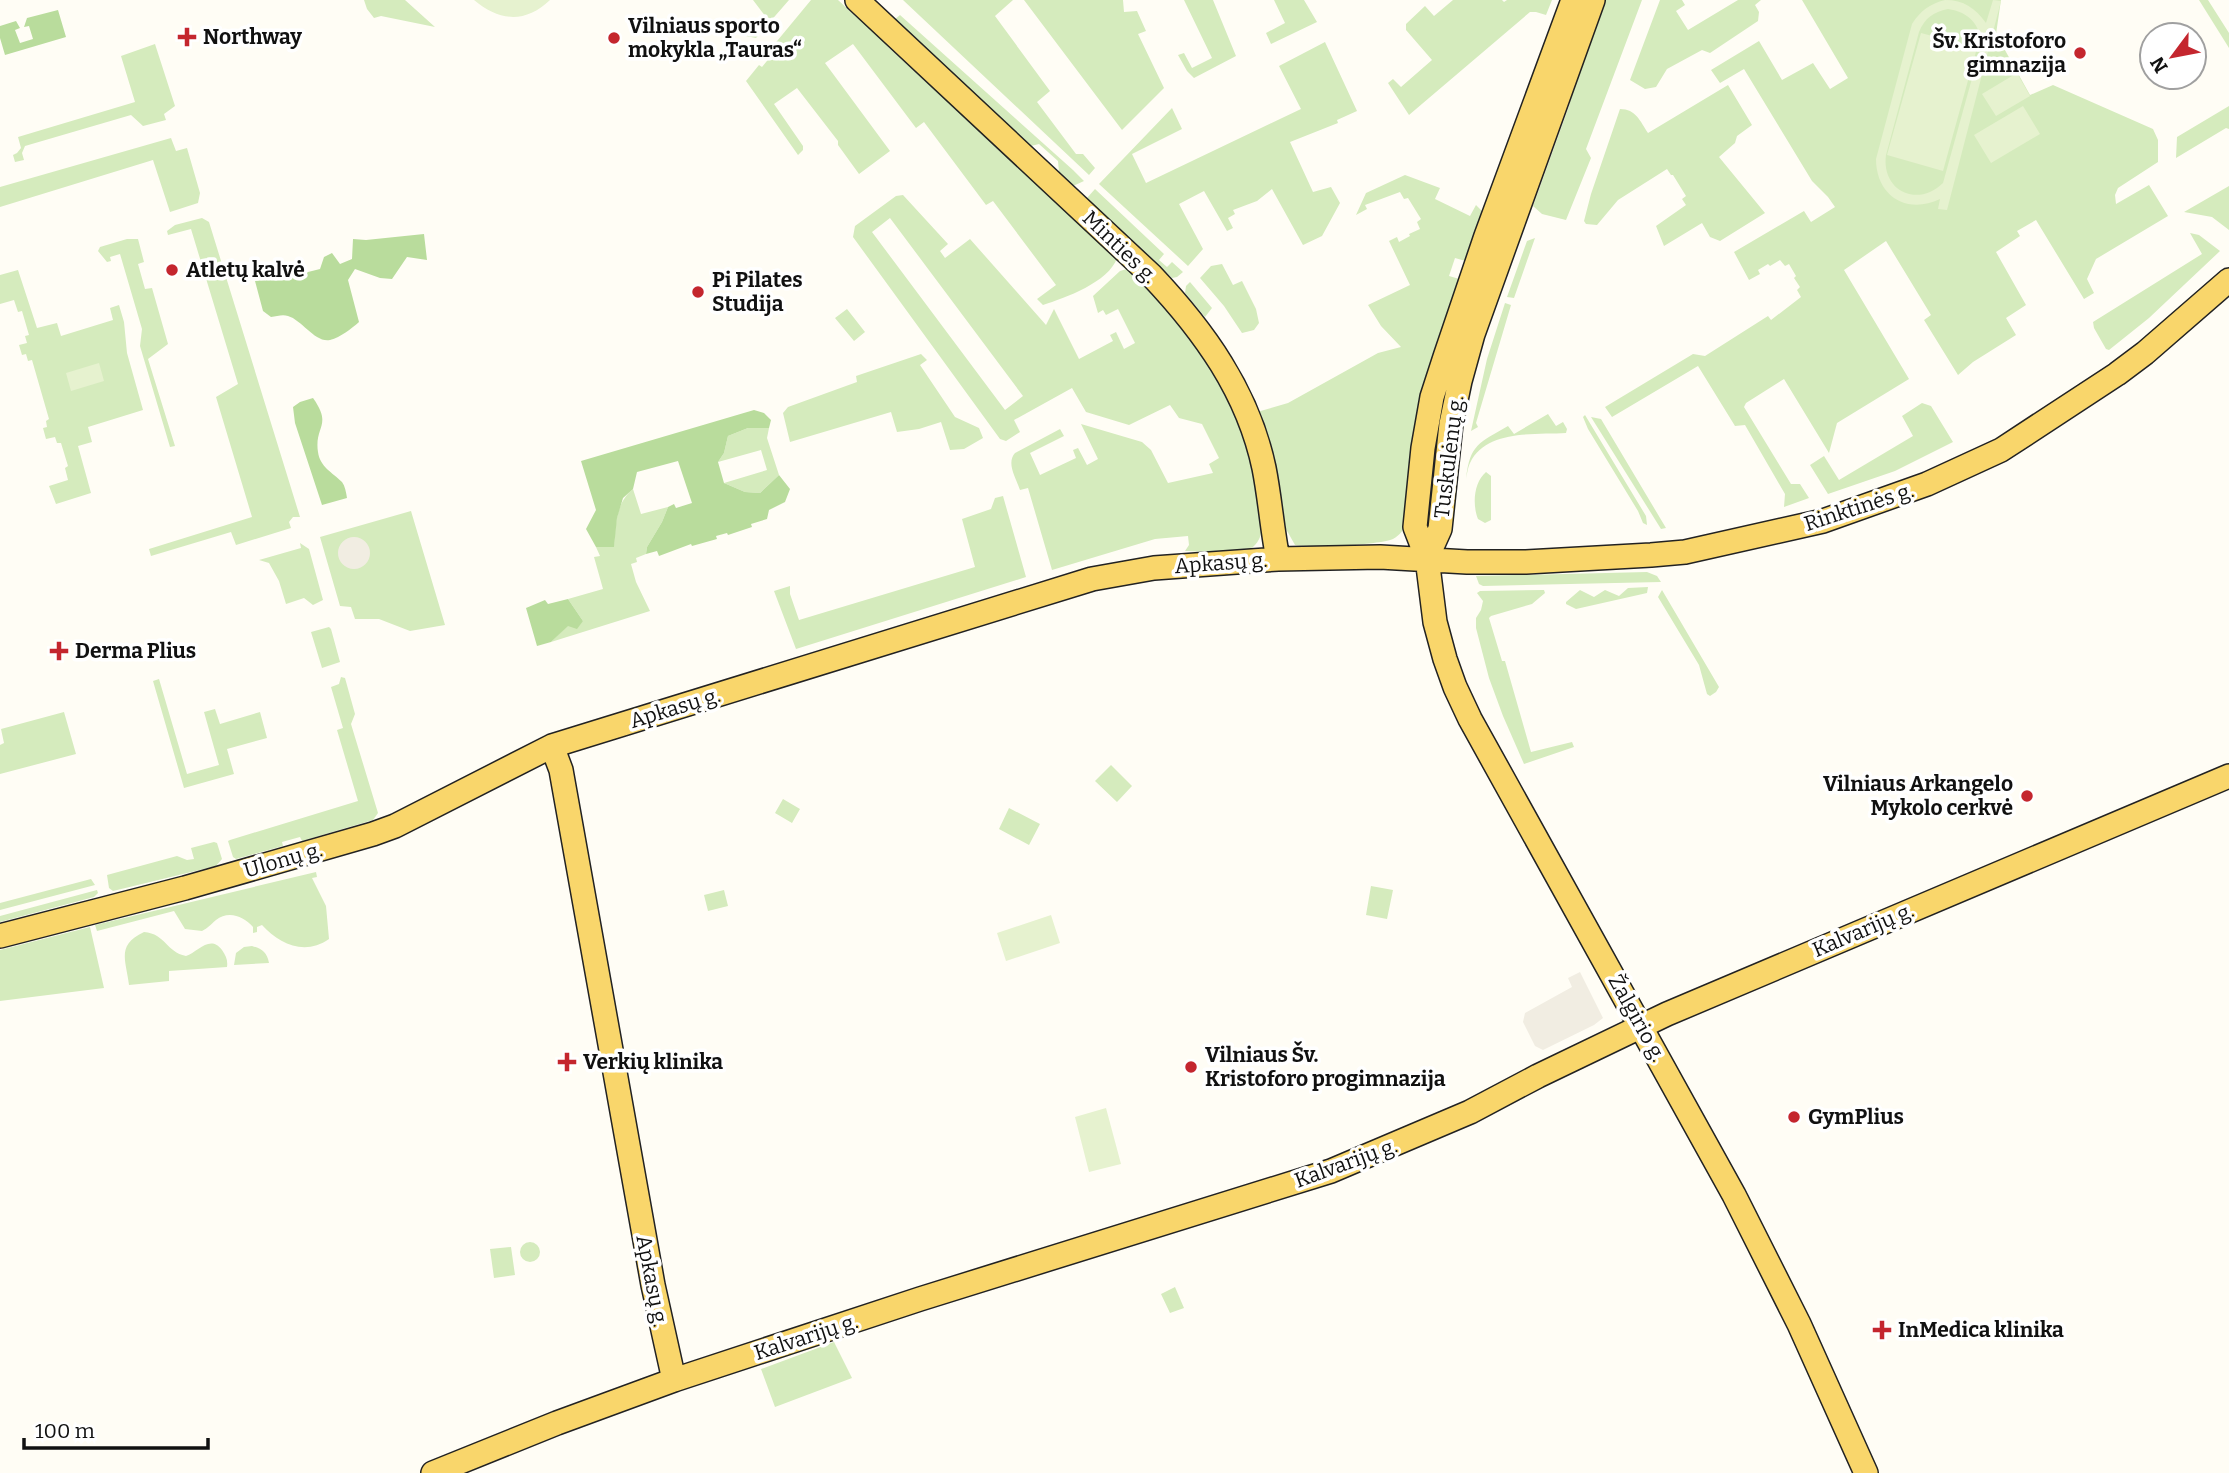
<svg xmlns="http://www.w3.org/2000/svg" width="2229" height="1473" font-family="Bitter,serif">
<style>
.green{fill:#d5ebbd;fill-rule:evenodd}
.forest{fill:#b9dc9c}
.pitch{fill:#e6f2cf;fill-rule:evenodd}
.plaza{fill:#f1ede2}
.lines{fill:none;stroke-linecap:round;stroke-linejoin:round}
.major-casing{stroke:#222;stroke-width:26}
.major{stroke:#f9d66b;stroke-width:23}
.poi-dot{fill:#c4262e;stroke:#fff;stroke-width:2.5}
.labels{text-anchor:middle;stroke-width:7;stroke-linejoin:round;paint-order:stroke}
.poi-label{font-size:21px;font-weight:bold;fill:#111;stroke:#fff;text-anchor:start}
.street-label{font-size:21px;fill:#111;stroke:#fff}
</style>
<rect width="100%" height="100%" fill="#fffdf5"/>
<!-- green -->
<path class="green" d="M364,0h41l30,27 -54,-11 -7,2 -7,-9z
M753,0h36l-33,38 -10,-2 2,-5 18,-14z
M811,0h27c6,5 11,11 17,16 16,12 23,9 33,31l224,205 5,6c-8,24 -52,40 -74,47l-6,-6 19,-14 -63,-84 -7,4 -62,-83 -8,6 -63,-84 -28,19 65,88 -31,23 -21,-29v-4l-41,-53 -23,16 29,42v4l-5,5 -52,-74 13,-16 3,2 9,-11 -3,-4z
M903,0h110l-18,16 55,75 -13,11 39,52h7l12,14 -6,7z
M1024,0h99l1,12 13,-1 9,20 -8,3 26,54 -42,42z
M1184,0h29l23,56 -42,22 -7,-7 -9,-16 6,-2 8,15 20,-10z
M1274,0h30l13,22 -46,22 -5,-11 19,-10z
M1453,0h49l2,2 3,-2h45l-6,15 -10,-3h-6l-121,103 -21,-32 5,-4 8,8 31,-27 -26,-30v-6l19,-18 9,10z
M1601,0h41l-56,149 5,9 -25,62 -24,-6 -9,-8 36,-100 8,-34z
M1660,0h22l3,5 -9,6 12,19 50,-30h23l-6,5 4,7 -1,9 -48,32 -8,-3 -35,19 -11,18 -11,2 -15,-9z
M1802,0h199l-5,34 34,61 23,-10 100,44 5,11v22l-40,26 -3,7 1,9 33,-19 19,31 -72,43 -9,20 7,14 -10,6 -48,-79 -19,11 3,5 -24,16 30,53 -20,13 10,17 -43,27 -15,13 -34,-55 7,-5 -45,-74 -42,29 65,109 -72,44 -8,30 -45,-74 -38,24 -2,4 47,77h9l9,14 -25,9 1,-13 -40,-69 -10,1 -37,-60 -86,51 -7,-10 88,-53 12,2 63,-40 3,4 30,-23 -4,-7 3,-3 -6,-9 2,-2 -7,-12 -4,2 -5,-6 -10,6 -2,-2 -10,6 2,4 -11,6 -15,-28 70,-41 7,11 24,-15 -7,-10 -16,-16 -68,-112 -24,14 -9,-13 48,-29 23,39 31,-17 17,26 18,-11z
M2199,0h9l21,33v15z
M900,15l173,155 11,11 -11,5 -14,-14 -1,-11 -19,-17 -8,2 -137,-126z
M1325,42l32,69 -20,9 1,3 -48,19 23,50 18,-5 9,16 -18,33 -19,9 -31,-56 -15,12 -24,9 2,4 -7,4 5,10 -6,3 -23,-40 -25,13 24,45 -15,17 -89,-82 73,-76 10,21 -50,25 14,29 155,-74 -22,-43z
M155,44l20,62 -11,8 2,6 -23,6 -12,-11 -106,31 -3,7 2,7 -9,2 -2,-7 4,-2 4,-5 -3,-11 117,-35 -14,-46z
M1728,85l24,40 -15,11 -2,7 -16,14 46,56 -45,28 -10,-4 -8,-14 -38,23 -8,-20 30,-21 -4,-6 4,-3 -13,-21h-2l-4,-6 -49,31 -21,25 -11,-1 -2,-3 7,-27 29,-85c16,0 20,12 28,24z
M2229,106v23l-3,-1 -50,30 1,-21z
M171,138l5,13 11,-3 13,45 -2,10 -28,9 -17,-52 -153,47v-20z
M1405,175l35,13 -5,11 35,17 6,-11 7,7 -14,50 -14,-4 -6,18 14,4 -57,242c-2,8 -6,13 -13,17 -12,6 -85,9 -98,6l-9,-16 -14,-78 -15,-39 31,-9 90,-50 23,-6 -20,-21 -13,-21 42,-20 -21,-44 8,-4 2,5 11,-6 -1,-2 11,-5 -3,-7 4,-3 -13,-21 -4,1 -4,-7 -35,13 2,4 -11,6 10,-22z
M2229,186v44l-17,-13 -28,-5z
M1095,189l69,65 -5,6 8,7 5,-5 11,10 -6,5 -5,1 -85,-80z
M903,195l45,49 -8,7 5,7 25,-19 76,86 8,-16 25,50 34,-18 -3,-6 6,-3 8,17 11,-6 -17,-34 -12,6 -3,-5 -5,3 -5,-17 27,-25 10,-3c20,23 42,44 61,68 36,46 59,108 67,166 2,15 9,33 -5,45 -11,9 -53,4 -68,4l4,-6 -1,-9 -33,3 -103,31 -24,-82 -8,2c-4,-12 -14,-27 -5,-37l45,-24 4,7 -34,17 10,22 36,-17 -3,-8 5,-2 9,17 11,-6 -17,-35 61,18 9,8 17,33 45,-10 -4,-9 10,-6 -17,-34 -23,-6 -9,-13 -41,20 -43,-13 -14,-24 -58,32 6,12 -14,9 -6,-2 -147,-202 2,-11 41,-30zM890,218l133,178 -18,14 -133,-178z
M202,218l7,4 91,295h-7l-4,5 2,6 -55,17 -5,-13 -80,24 -2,-7 103,-32 -36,-120 22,-13 -47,-155 -23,6 -1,-4 8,-6z
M2190,233l9,2 21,16 -71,67 -40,32 -3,-1 -12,-21 -1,-6 109,-68z
M1535,238l-21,60 -7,-1 20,-56z
M127,239h11l6,23 -6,2 7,25 7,-1 16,56 -20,15 27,87 -5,1 -30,-101 2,-17 -22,-75 -10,3 1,4 -4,1 -9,-11 2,-4z
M1222,264l11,21 9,-4 14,28 3,14 -5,7 -12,3 -18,-27 -24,-28 11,-12z
M18,270l19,58 20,-5 4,13 52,-16 -3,-12 9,-3 5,17 3,31 16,57 -55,17 4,15 -14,4 13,47 -35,11 -7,-18 19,-6 -3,-12 3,-2 -7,-23h-4l-2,-6 -9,2 -3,-11 4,-1 -1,-6 3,-2 -17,-59 -4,1 -2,-7 -4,1 -3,-10 8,-2 -2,-7 4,-1 -7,-24 -4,1 -4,-12 -14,4v-29z
M1190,282l22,26 -7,9 -20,-24 1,-7z
M1505,303l6,2 -35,118 2,4 -7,4 16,-72z
M847,309l18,23 -11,9 -19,-23z
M921,354l6,6 -7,5 35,52 24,11 4,10 -19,11 -14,1 -9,-28 -22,7 -22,3 -6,-20 -101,30 -7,-29 5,-6 69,-25 -1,-6z
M1922,403l9,3 22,36 -58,29 -67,23 -18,-29 14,-9 15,24 74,-44 -11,-20z
M1548,414l8,12 7,-4 4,7 -1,4c-31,2 -80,-4 -96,30 -2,4 -3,11 -4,16 4,-35 13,-36 42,-53l6,8z
M1585,415l61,101 1,9 -4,-2 -5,-12 -50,-82 -5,-12z
M1591,417l10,2 65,109 -5,1z
M748,428h21l-2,10 12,37 -19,18 -15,-1 -21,-9 43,-13 -6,-20 -43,12 6,-9 4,-17z
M1486,472l5,4v44l-6,3 -7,-4c-6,-15 -4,-37 8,-47z
M633,489l8,25 27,-7 -6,15 -15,25 -1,7 -10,4 1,4 -6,2 5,18 14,29 -99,31 17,-17 15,-4 -15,-22 35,-10 -9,-32 6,-1 -4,-9 18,-1c2,-21 1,-42 19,-57z
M1003,496l23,81 -230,72 -22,-58 16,-5v8l9,26 176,-53 -13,-48 29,-10 4,-11z
M411,511l34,114 -35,6 -31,-12h-24l-4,-12 -11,-1 -20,-69z
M300,543l9,6 14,51 -10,5 -9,-7 -18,6 -7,-23 -10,-18 -10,-3 42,-12z
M1647,572l10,4 4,6 -178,4 -4,-2 -3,-8z
M1648,587l-1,6 -71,16 -10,-5v-2l14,-12 14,7 11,-7 14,6 9,-8z
M1544,590l1,3 -13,11 -41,12 -2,2 13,43h3l26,91 41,-10 2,5 -50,17 -21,-48 -14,-38 -13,-50v-10l5,-8 2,-9 -6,-8 3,-2z
M1662,590l57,97 -3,5 -6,4 -3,-2 -8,-29 -41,-68z
M329,627l2,2 9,33 -18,6 -11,-36z
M341,677l4,1 10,36 -4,10 27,89 -5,7 -71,21 -2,-4 -18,5 1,4 -47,13 -3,-2 -5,-16 2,-1 128,-39 -21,-71 6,-2 -12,-41 8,-3z
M159,679l28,95 32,-9 -15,-53 11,-3 5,15 40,-12 7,26 -40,11 7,25 -50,14 -31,-107z
M64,712l12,42 -76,20v-29l4,-2 -3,-14z
M1111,765l21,21 -15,16 -22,-21z
M783,799l17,10 -8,14 -17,-10z
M1009,808l31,16 -11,21 -30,-16z
M214,842l3,1 5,16 -6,7 -103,25 -4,-3 -2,-13 70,-19 10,4 7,-1 -3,-11z
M316,872l1,5 -5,1 14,28 3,33c-24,17 -50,5 -67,-14l-5,2v5l-4,1v-6c-9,-11 -25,-17 -37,-7 -6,5 -8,8 -14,11l-17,-2 -11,-18 -77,20 -2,-6z
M91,879l4,6 -95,25v-7z
M1371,886l22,4 -6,29 -21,-4z
M97,890l1,3 -4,4 -94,25v-6z
M724,890l4,16 -20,5 -4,-16z
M90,927l14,61 -104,13v-51z
M144,932c22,2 22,20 42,24 12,-4 24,-22 36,-6 4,6 6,10 5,17l-58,4v10l-40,4c-3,-25 -13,-40 15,-53z
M252,946c10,3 15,6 17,17l-35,2 2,-12 8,-6z
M520 1252a10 10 0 1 1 20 0a10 10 0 1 1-20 0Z
M511,1247l4,28 -21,3 -4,-29z
M1175,1287l9,21 -14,5 -9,-19z
M834,1342l18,36 -77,29 -14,-38z"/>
<!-- forest -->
<path class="forest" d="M58,10l8,27 -61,18 -5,-17v-12l16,-5 4,7 -5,2 5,13 13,-4 -4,-13 -5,1 3,-9z
M424,234l3,26 -20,-3 -15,22 -12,-1 -25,-9 -7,11 11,42c-8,7 -18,15 -29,18 -15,3 -28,-20 -42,-24 -5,-2 -11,0 -17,1l-8,-6 -8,-30 33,-4 32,-8 4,-12 8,-4 8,11 12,-5 1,-20 13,1z
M313,398c20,28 1,28 5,54 2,15 14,20 24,30 3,4 4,10 5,16l-25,7 -27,-82 -2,-16 7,-5z
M754,410l10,3 7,7 -2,8h-21l-20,8 -4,17 -6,9 6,21 21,9 15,1 19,-18 11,14 -5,13 -16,8 -2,9 -16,5 1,3 -24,8 -1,-2 -11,3 1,3 -25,7 -1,-2 -32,12 -2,-5 -11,3 1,-7 15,-25 6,-15 6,-3 2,4 16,-5 -14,-42 -41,11 -4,17 -10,9 -6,20 -3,29h-18l-10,-18 10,-19 -15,-49z
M568,599l15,22 -6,8 -9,-3 -17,16 -14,4 -11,-38 19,-8 3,4z"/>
<!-- pitch -->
<path class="pitch" d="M474,0h76c-25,24 -51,21 -76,0z
M1945,0c19,0 30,8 41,23l7,-23 8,1 -54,209 -9,-1 2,-10c-33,16 -64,-3 -64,-40l36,-135c9,-14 18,-20 33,-24zM1948,9c21,3 33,16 33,37l-38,137c-25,25 -62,8 -57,-28l33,-123c6,-14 14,-20 29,-23z
M1921,33l56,15 -34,123 -56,-16z
M2017,73l13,23 -34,20 -14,-22z
M2023,106l17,28 -49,29 -17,-28z
M99,363l5,18 -33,10 -5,-18z
M1051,915l9,28 -54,18 -9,-28z
M1106,1108l15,56 -32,8 -14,-55z"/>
<!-- plaza -->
<path class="plaza" d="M338 553a16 16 0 1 1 32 0a16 16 0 1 1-32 0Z
M1580,972l23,46 -9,7 -51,25 -8,-4 -12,-24 2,-9 47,-26 -4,-9z"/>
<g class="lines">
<!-- major casing -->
<g class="major-casing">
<path id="major" d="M857,0l294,275c53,56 97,117 113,193 6,30 8,61 14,91
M1573,0l-87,236 -41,121 -13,40 -9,51 -8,79 12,31 8,64 10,37 10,28 15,32 264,476 65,129 67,149
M1427,558l13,-29 11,-105 9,-43 13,-47 120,-334
M552,746l9,24 92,515 21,95
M0,936l185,-48 188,-54 22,-8 157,-80 540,-167 62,-11 124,-9 102,-2 87,5h59l125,-7 34,-3 138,-31 104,-37 74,-34 116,-76 28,-21 84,-73
M433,1473l124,-50 117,-43 246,-81 411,-128 139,-59 68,-36 129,-62 562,-238"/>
</g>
<!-- major -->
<use href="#major" class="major"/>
</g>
<!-- markers -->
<g class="poi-dot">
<path d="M183.5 26.5h7v7h7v7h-7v7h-7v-7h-7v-7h7z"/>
<circle cx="614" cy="38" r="7"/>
<circle cx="2080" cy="53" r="7"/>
<circle cx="172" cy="270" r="7"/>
<circle cx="698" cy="292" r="7"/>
<path d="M55.5 640.5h7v7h7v7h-7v7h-7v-7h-7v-7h7z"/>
<circle cx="2027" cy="796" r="7"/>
<path d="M563.5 1051.5h7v7h7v7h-7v7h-7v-7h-7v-7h7z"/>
<circle cx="1191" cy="1067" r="7"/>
<circle cx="1794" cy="1117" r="7"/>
<path d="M1878.5 1319.5h7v7h7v7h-7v7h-7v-7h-7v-7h7z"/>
</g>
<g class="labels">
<!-- poi labels -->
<g class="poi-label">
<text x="628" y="33">Vilniaus sporto<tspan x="628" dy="24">mokykla „Tauras“</tspan></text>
<text x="203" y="44">Northway</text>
<text x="2066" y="48" text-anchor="end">Šv. Kristoforo<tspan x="2066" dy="24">gimnazija</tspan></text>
<text x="186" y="277">Atletų kalvė</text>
<text x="712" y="287">Pi Pilates<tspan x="712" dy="24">Studija</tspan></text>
<text x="75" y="658">Derma Plius</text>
<text x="2013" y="791" text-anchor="end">Vilniaus Arkangelo<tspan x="2013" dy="24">Mykolo cerkvė</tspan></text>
<text x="1205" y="1062">Vilniaus Šv.<tspan x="1205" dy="24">Kristoforo progimnazija</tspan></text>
<text x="583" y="1069">Verkių klinika</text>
<text x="1808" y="1124">GymPlius</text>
<text x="1898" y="1337">InMedica klinika</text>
</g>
<!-- street labels -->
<g class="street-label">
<text transform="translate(1120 247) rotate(44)" y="7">Minties g.</text>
<text transform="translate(1449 457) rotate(-83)" y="7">Tuskulėnų g.</text>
<text transform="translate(1859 507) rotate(-18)" y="7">Rinktinės g.</text>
<text transform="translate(1221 563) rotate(-4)" y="7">Apkasų g.</text>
<text transform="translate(675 708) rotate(-17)" y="7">Apkasų g.</text>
<text transform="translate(283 860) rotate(-16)" y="7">Ulonų g.</text>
<text transform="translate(1863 930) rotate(-23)" y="7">Kalvarijų g.</text>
<text transform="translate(1637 1018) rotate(61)" y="7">Žalgirio g.</text>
<text transform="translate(1346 1163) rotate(-20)" y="7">Kalvarijų g.</text>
<text transform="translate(652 1281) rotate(79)" y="7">Apkasų g.</text>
<text transform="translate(806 1337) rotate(-18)" y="7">Kalvarijų g.</text>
</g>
</g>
<!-- north arrow -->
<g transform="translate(2173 56) rotate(238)"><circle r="33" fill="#ffffff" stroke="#a0a0a0" stroke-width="2"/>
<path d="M0-5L12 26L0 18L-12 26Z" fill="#c4262e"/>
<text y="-10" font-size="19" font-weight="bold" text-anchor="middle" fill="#111111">N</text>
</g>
<!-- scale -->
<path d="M24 1438v10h184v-10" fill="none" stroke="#111111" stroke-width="3.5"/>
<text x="35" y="1438" font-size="21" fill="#111111" stroke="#ffffff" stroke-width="5" paint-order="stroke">100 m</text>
</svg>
